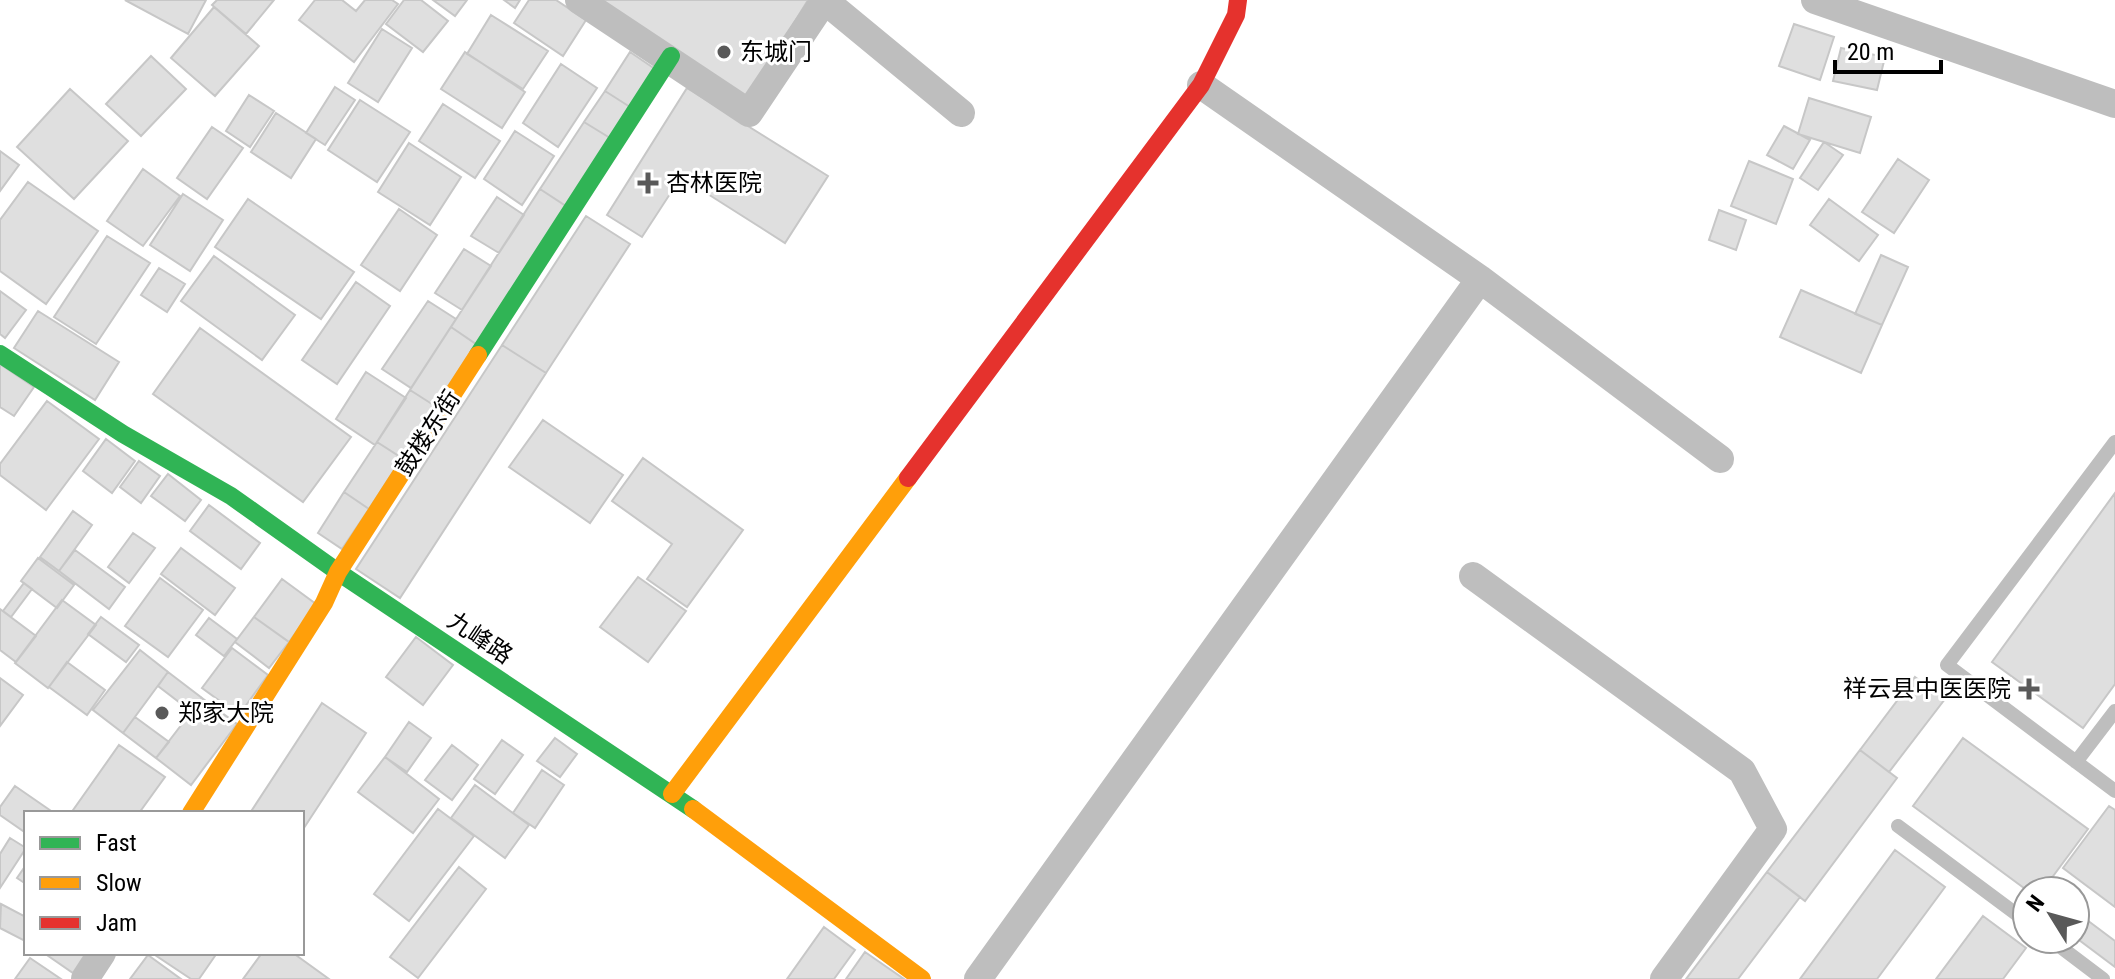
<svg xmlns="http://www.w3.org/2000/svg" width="2115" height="979" font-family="'Roboto Condensed','Noto Sans SC',sans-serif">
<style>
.building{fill:#dfdfdf;stroke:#c7c7c7;stroke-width:2}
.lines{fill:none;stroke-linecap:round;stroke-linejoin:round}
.lane{stroke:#bebebe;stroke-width:14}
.street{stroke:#bebebe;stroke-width:28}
.fast{stroke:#30b455;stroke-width:18}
.slow{stroke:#ff9f0a;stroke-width:18}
.jam{stroke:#e5322d;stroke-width:18}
.poi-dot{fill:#595959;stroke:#fff;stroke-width:3}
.labels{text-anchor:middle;stroke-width:6;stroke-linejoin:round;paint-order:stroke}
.poi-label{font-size:24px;fill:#000;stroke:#fff;text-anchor:start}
.street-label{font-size:24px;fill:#000;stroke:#fff}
</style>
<rect width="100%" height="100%" fill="#fff"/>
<!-- building -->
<path class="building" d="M125,0h81l-18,34z
M217,0h57l-28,34 -34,-29z
M315,0h27l14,11 9,-11h27l6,4 -44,58 -55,-42z
M404,0h17l27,21 -25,31 -37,-28z
M433,0h34l-12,16z
M504,0h16l-5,8z
M529,0h27l30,20 -23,36 -49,-33z
M599,0h209l-64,105z
M214,7l45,39 -44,50 -44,-38z
M491,15l57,36 -25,38 -56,-35z
M1794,24l40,13 -14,43 -41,-14z
M382,29l30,19 -34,54 -30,-19z
M1841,48l44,9 -8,33 -44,-9z
M465,52l60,40 -23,36 -61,-39z
M630,52l25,17 -25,38 -25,-16z
M151,56l35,33 -45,47 -35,-32z
M561,64l36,24 -39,59 -35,-24z
M335,87l20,13 -30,45 -19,-12z
M687,88l141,88 -43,67 -104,-66 -39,60 -35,-22z
M70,89l58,52 -54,58 -57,-52z
M605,91l25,16 -20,31 -26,-16z
M249,95l25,16 -24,36 -24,-16z
M1809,98l62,19 -11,36 -62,-19z
M360,100l50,32 -33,50 -49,-32z
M443,104l57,37 -25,37 -56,-37z
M276,113l40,26 -25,39 -40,-26z
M584,122l26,16 -44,68 -26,-17z
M1784,126l26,14 -17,29 -26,-14z
M212,127l31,21 -36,51 -30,-21z
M515,131l39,25 -32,49 -38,-26z
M1824,142l19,13 -25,35 -18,-12z
M409,143l52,34 -31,48 -52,-33z
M0,151l19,14 -19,26z
M1898,159l31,21 -35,53 -32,-21z
M1749,161l44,18 -17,45 -45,-18z
M143,169l37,27 -37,50 -36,-25z
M28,182l70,49 -52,73 -46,-33v-51z
M540,189l26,17 -90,138 -25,-17z
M183,194l40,26 -33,51 -40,-26z
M497,197l27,18 -25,38 -28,-17z
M248,199l106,73 -33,47 -106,-72z
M1829,199l49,36 -19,26 -49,-36z
M399,209l38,26 -37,56 -39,-26z
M1719,210l27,10 -10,30 -27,-10z
M586,216l44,28 -84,129 -44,-28z
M107,236l43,27 -54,81 -42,-27z
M464,249l27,17 -29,44 -27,-17z
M1881,255l27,12 -26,58 -27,-11z
M214,256l81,59 -33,45 -81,-59z
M159,268l26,16 -18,28 -26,-17z
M356,282l34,24 -53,78 -35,-24z
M1801,290l81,35 -21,48 -81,-36z
M0,291l26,19 -21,28 -5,-4z
M428,301l28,18 -45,69 -29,-19z
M38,311l81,51 -24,38 -81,-52z
M451,327l25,17 -41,62 -25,-16z
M200,328l151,109 -48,65 -150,-108z
M502,345l44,28 -146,225 -44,-29z
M0,364l34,23 -20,29 -14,-9z
M366,372l40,26 -31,47 -39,-26z
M410,390l25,16 -33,52 -25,-16z
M47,401l52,38 -53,71 -46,-35v-11z
M543,420l80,55 -33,48 -81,-56z
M106,439l29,22 -23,32 -29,-22z
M377,442l25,16 -33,51 -25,-17z
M643,458l100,72 -56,77 -40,-28 25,-35 -60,-43z
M139,461l21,15 -19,27 -21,-16z
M168,474l33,26 -16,21 -34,-25z
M344,492l25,17 -27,40 -24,-16z
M2115,493v191l-32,44 -91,-66z
M209,505l51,38 -19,26 -51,-38z
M73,511l19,14 -33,46 -19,-14z
M133,533l22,15 -26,35 -21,-16z
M181,548l54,40 -20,27 -54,-41z
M75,550l50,37 -16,22 -50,-38z
M38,558l36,27 -17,23 -36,-27z
M638,577l48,34 -38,51 -48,-35z
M160,578l43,32 -35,47 -43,-31z
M282,579l34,25 -27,38 -35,-25z
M24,583l8,6 -21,28 -8,-6z
M62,600l34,25 -48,63 -33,-25z
M0,609l36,27 -20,26 -16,-12z
M101,617l38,28 -13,17 -38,-28z
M254,617l35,25 -20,26 -34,-26z
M209,618l28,21 -13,17 -28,-21z
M416,637l37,28 -30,40 -37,-28z
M232,648l36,27 -29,40 -37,-27z
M140,650l28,22 -45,61 -30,-23z
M67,662l38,28 -18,25 -38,-28z
M168,672l34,26 -10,14 -34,-26z
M1915,677l30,22 -56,73 -29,-22z
M0,678l23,17 -23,31z
M202,698l35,26 -46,61 -35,-27z
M322,703l44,30 -64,98v-18h-52z
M135,717l34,25 -13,16 -33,-25z
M409,722l22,16 -24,34 -22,-15z
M555,738l22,16 -17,23 -23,-16z
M1963,738l125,91 -46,62h-14l-115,-85z
M502,740l21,15 -28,39 -21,-15z
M119,745l46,32 -26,36h-68z
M452,745l26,20 -26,35 -27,-20z
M1860,750l37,28 -92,123 -38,-29z
M385,757l54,42 -26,34 -55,-41z
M542,770l22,15 -29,43 -22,-15z
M475,785l54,40 -24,33 -54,-40z
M15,786l39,27h-28v20l-26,-18v-8z
M2109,806l6,4v97l-52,-39z
M438,809l36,27 -65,85 -35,-27z
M10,838l16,10 -26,40v-34z
M1895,850l50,37 -68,92h-77z
M26,865v19l-9,-6z
M459,867l27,22 -68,89 -28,-21z
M1767,872l33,25 -62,82h-52z
M1,904l25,13 -1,24 -25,-13z
M2075,911l40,30v26l-40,-30z
M1983,916l43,32 -23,31h-67z
M824,927l31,23 -21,29h-47z
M865,952l39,27h-58z
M44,953h42l-13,20z
M152,953h65l-18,26h-8z
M262,953h31l36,26h-86z
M148,955l33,24h-51z
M30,958l31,21h-46z"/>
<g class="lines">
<!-- lane -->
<path class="lane" d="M2115,442l-168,223 168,126
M2076,762l39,-51
M1898,826l129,96
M2050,939l53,40"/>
<!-- street -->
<path class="street" d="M579,0l170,113 75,-112
M824,0l137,113
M1815,0l300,104
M1201,85l279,194 240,180
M1473,576l269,195 31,58 -109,150
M85,979l17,-26
M978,979l502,-700"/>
<!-- fast -->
<path class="fast" d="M0,354l123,80 108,62 107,76 355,237
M478,355l193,-299"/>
<!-- slow -->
<path class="slow" d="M672,794l236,-316
M693,809l229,170
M191,813l133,-210 14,-31 140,-217"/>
<!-- jam -->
<path class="jam" d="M908,478l293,-393 35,-70 2,-15"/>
</g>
<!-- markers -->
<g class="poi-dot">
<circle cx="724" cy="52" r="8"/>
<path d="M644 171h8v8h8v8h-8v8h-8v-8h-8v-8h8z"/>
<path d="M2025 677h8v8h8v8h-8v8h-8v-8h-8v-8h8z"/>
<circle cx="162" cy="713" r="8"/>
</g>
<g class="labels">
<!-- poi labels -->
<g class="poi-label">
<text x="740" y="60">东城门</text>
<text x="666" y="191">杏林医院</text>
<text x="2011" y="697" text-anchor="end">祥云县中医医院</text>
<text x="178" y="721">郑家大院</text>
</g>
<!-- street labels -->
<g class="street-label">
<text transform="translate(428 433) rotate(-57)" y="8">鼓楼东街</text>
<text transform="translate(480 638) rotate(34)" y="8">九峰路</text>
</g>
</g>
<!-- legend -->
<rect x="24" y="811" width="280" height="144" fill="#ffffff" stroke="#999999" stroke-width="2"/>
<rect x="40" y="837" width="40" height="12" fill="#30b455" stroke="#999999" stroke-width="2"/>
<text x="96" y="851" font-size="24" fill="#000000">Fast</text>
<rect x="40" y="877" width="40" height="12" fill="#ff9f0a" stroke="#999999" stroke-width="2"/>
<text x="96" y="891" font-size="24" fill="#000000">Slow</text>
<rect x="40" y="917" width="40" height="12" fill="#e5322d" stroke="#999999" stroke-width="2"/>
<text x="96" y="931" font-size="24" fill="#000000">Jam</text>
<!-- north arrow -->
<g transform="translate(2051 915) rotate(307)"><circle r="38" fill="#ffffff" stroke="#999999" stroke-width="2"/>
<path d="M0-6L14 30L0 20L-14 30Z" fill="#595959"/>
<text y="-12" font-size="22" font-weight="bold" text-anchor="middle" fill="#000000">N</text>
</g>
<!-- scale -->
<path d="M1835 60v12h106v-12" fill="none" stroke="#000000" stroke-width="4"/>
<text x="1847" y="60" font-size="24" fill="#000000" stroke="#ffffff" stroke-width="6" paint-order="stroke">20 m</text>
</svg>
